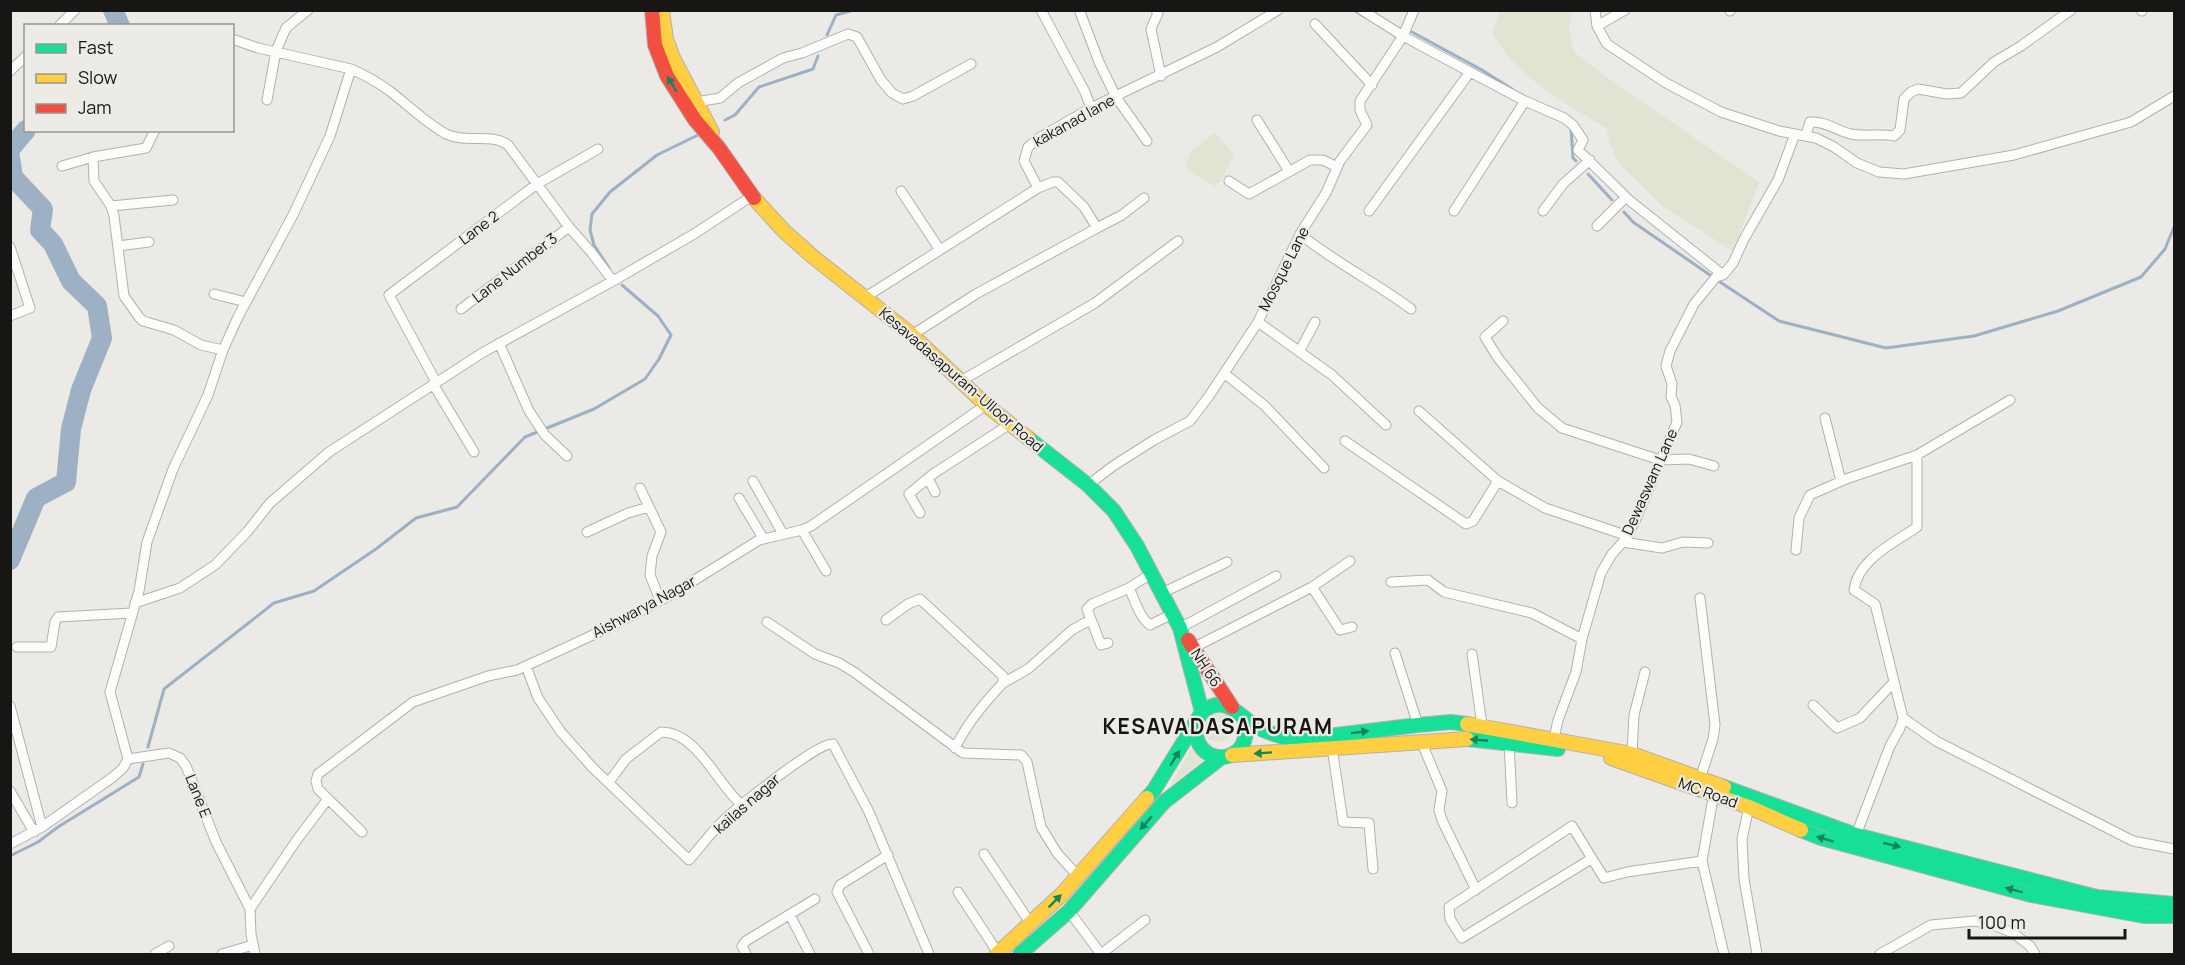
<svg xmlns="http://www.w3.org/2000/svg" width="2185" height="965" font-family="Manrope,sans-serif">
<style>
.green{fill:#dfe4d3}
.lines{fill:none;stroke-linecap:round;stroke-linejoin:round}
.stream{stroke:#9db0c4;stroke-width:3}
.river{stroke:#9db0c4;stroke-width:20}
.street-casing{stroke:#b2b1af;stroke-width:11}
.fast-casing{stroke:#b2b1af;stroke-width:16}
.slow-casing{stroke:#b2b1af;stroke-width:16}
.jam-casing{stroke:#b2b1af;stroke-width:16}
.street{stroke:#fcfcfb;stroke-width:9}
.fast{stroke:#16e098;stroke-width:14}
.slow{stroke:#ffcf43;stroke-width:14}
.jam{stroke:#f24e42;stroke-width:14}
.oneway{fill:#16855d}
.labels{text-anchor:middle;stroke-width:4.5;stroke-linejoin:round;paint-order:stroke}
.street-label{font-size:15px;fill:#171614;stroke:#edebe5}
.district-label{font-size:21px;font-weight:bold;letter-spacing:1.5px;fill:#171614;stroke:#edebe5}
</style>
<rect width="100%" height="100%" fill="#ebeae7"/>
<!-- green -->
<path class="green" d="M1500,11h73l-4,17 5,24 39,30 146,100 -26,69 -69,-44 -45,-43 -10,-22 -2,-13c-41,-26 -92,-52 -115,-97z
M1215,133l19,21 -13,27 -6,5 -15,-8 -15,-11 5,-15z
M1203 727a15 15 0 1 1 30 0a15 15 0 1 1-30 0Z
M1191,749l12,11 -33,26z"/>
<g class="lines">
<!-- stream -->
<path class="stream" d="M1354,10l11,7
M1412,32l70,38 30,19
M827,35l9,-20 18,-5
M725,120l10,-5 24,-28 54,-18 5,-13
M1571,128l2,30 3,3
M1588,174l24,26
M1624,212l9,10 77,53
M609,268l-15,-23 -4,-15 2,-16 18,-22 47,-37 41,-20
M1720,282l59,39 107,27 88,-12 84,-25 83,-34 24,-28 9,-22
M148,747l16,-58 110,-86 40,-12 62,-42 40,-31 41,-11 68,-70 69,-28 51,-30 14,-20 12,-24 -13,-19 -36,-31
M10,856l28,-14 20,-15 81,-50 4,-13"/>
<!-- river -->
<path class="river" d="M113,10l7,16
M10,149l16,-19
M10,157l3,20 30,32 -3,21 13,14 18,37 26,25 5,32 -21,52 -10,39 -5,53 -30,16 -26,62"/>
<!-- street casing -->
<g class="street-casing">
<path id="street" d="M1041,10l44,82 6,16
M1156,10l2,3 -7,16 10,47
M1362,10l41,26 67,36 55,29 39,17 9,7 10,15 -5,10 51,50 94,75
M1595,10l2,16 10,18 59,39 55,29 58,19 37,7 18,9 23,16 22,9 25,2 110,-19 117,-33 43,-26
M1730,10v1
M2141,10l1,1
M1080,12l19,50 17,35 31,44
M1315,24l57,61
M59,26l16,-16
M1597,26l28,-16
M232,39l26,9 93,21
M10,71l16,-15
M267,100l9,-49 10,-23 22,-18
M696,102l24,-4 18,-15 45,-25 19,-5 46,-19 9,3 24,43 11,13 11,6 10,-3 58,-32
M1257,120l32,51
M1806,135l4,-13c16,-1 27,9 41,12 15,3 29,-1 43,2l6,-6 4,-31 7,-7 7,-3 29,5 14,-1 33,-31 27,-16 50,-36
M93,157l53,-9 9,-18
M62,166l31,-9 1,24 17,25 3,10 10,80 15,21 4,4 31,9 27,15 22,5
M1229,181l20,13 61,-34h13l14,7
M1038,188l15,-6h5l26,25 13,21 25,-13 22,-17
M901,191l39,59
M111,206l62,-6
M1369,211l101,-139
M1454,211l71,-110
M1543,211l20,-27 27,-24
M1597,226l29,-29
M1300,234c34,28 75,48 111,75
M118,246l31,-4
M10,247l20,61 -20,8
M214,294l32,8
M864,298l174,-110 -14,-27 4,-14 11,-9 52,-30 126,-61 61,-37
M461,309l108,-82
M1503,321l-18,16 13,21 40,50 24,20 98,32 29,-1 25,7
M1258,322l74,53 54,50
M912,335l64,-41 121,-66
M499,343l30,68 16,24 22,21
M1300,350l15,-28
M1224,373l41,33 59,62
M961,381l134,-78 83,-62
M436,382l-47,-87 148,-111 61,-35
M433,384l41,68
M1419,411l79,70 47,27 83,28
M1825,418l16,63
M1345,441l121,83 7,-3 25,-40
M1917,455l93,-55
M928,478l7,14
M753,481l30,53
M1088,485l25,-19 41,-26 36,-19 19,-25 49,-74 42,-88 26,-41 14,-32 27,-36 -7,-15v-9l43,-65 11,-26
M640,488l21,44 -9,24 -2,19 10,25
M739,498l24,40
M920,513l-11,-19 24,-20 77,-50
M802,530l24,41
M587,532l41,-19 21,-6
M1623,542l39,6 21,-6 25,1
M1796,550l3,-32 11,-23 36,-16 71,-24v72c-23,16 -59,32 -63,63l21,14 28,114 -3,10 -10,18 -34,89
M1391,582l37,-2 16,12 88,21 50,26
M1312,587l28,43 12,-3
M1129,588c6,12 10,29 21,37l24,-12
M1162,593l65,-31
M1700,598l15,127 -2,14 -13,40
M135,603l45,-15 35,-23 32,-33 23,-29 59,-51 153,-99 131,-72 81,-47 58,-38
M886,620l22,-16 12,-5 83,77v7c-19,20 -36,40 -48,65
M767,622l48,32 24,9 15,9 109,81 58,2 6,7 14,65 16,26 21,23
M1180,628l96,-52
M1108,643l-7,2 -14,-36 5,-5 37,-16 23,-15
M17,647h34l4,-25 3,-5 74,-4
M1193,648l119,-61 38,-26
M1395,653l23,72
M1472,654l10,71
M526,666l12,32 23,34 31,35 97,93c12,-14 24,-30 37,-42 15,-13 93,-77 107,-74l36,68 60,142
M1003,683l25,-14 44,-39 18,-10
M1813,705l24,23 23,-10 33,-35
M10,706l32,121
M1903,718l33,23 197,100 41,8
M1421,741l21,50 -3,19 3,10 34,70
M1509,743l3,60
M1553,743l5,-23 18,-48 6,-33 19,-66 11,-19 11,-12 12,-21 42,-99 -2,-17 -4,-8 1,-13 -6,-18 4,-15 24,-47 22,-27 7,-2 10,-12 11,-24 34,-59 17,-46
M1332,747l11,75 26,1 4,46
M1632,754l2,-39 11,-43
M128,759l-18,-67 29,-101 8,-49 26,-73 35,-74 15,-45 15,-33 55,-102 37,-79 21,-67c14,6 28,14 40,23 18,14 35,31 55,42 22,10 43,-2 62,11l61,82 22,25 22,29
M609,782l17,-23 35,-27c36,-1 57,54 81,73
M10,791l24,41
M1716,793l-4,11 -10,57 22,93
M1749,807l-7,32 2,40 13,75
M362,832l-44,-43 -2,-8 2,-7 95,-72 75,-26 29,-6 35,-16 58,-27 59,-31 90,-56 43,-10 9,-4 175,-121
M10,844l32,-17 71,-50 10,-9 5,-9 41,-6 11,5 6,8 30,76 34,67 1,25 4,20
M984,854l47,70
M1591,859l-129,79 -12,-19 -1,-12 123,-81 32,52 23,-6 75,-11
M958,892l40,61
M250,909l46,-68 31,-41
M1069,911l32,43
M790,915l20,39
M155,954l14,-8
M222,954l31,-9
M746,954l-4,-8 4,-5 69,-42
M869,954l-32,-62 3,-7 48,-30
M1101,954l44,-34
M1880,954l51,-29 43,-4 17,3 22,9 17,13 5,8"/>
</g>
<!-- fast casing -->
<g class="fast-casing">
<path id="fast" d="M1028,438l60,47 26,26 23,35 43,82 22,84
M1195,725c0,4 0,10 2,14 10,31 59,21 47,-21
M1467,739l91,10
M1724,787l132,48 241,62 77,7
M1147,798l7,-8 48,-78c24,-20 38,6 57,16 12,6 23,9 36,12l123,-15 33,-3 16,2
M1801,830l20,8 210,57 113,21h30
M1020,954l49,-43 95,-109 58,-45"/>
</g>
<!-- slow casing -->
<g class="slow-casing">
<path id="slow" d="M662,10l4,29 7,19 39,74
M754,198l30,33 28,25 100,79 74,70 42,33
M1467,724l165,30 92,33
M1232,755l235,-16
M1611,758l138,49 52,23
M997,954l65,-60 85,-96"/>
</g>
<!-- jam casing -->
<g class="jam-casing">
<path id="jam" d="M652,10l3,35 12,31 28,44 24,28 35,50
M1188,640l44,67"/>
</g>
<!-- street -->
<use href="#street" class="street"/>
<!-- fast -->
<use href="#fast" class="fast"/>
<!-- slow -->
<use href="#slow" class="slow"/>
<!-- jam -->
<use href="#jam" class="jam"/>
</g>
<!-- one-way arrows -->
<defs><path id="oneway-solid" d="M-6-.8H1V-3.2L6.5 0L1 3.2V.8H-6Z" transform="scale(1.5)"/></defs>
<g class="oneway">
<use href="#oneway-solid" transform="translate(672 84) rotate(-121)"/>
<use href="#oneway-solid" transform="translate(1360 732) rotate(-7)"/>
<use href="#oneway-solid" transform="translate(1479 740) rotate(-175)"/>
<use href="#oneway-solid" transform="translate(1263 753) rotate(176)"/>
<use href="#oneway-solid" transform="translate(1175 758) rotate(-58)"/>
<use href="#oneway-solid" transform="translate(1146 823) rotate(131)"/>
<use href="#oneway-solid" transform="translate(1825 839) rotate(-163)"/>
<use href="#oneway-solid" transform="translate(1892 845) rotate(14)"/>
<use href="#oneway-solid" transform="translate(2014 890) rotate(-165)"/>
<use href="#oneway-solid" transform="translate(1055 901) rotate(-45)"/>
</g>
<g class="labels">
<!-- street labels -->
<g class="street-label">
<text transform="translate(1074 121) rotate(-29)" y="5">kakanad lane</text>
<text transform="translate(479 228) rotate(-37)" y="5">Lane 2</text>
<text transform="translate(515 268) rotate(-38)" y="5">Lane Number 3</text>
<text transform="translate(1284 269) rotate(-63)" y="5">Mosque Lane</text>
<text transform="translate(961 380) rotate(41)" y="5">Kesavadasapuram-Ulloor Road</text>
<text transform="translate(1650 482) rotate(-66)" y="5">Dewaswam Lane</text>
<text transform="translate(644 607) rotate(-28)" y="5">Aishwarya Nagar</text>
<text transform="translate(1206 668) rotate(57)" y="5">NH 66</text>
<text transform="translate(1708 793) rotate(20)" y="5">MC Road</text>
<text transform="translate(198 796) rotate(68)" y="5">Lane E</text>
<text transform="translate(747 804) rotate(-41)" y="5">kailas nagar</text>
</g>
<!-- district labels -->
<g class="district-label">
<text x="1218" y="734">KESAVADASAPURAM</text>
</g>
</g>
<!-- border -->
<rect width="2185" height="965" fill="none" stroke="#171614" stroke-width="24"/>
<!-- legend -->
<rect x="24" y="24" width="210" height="108" fill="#edebe5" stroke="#979691" stroke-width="1.5"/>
<rect x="36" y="44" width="30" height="9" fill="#16e098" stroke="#979691" stroke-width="1.5"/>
<text x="78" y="54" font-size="18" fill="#171614">Fast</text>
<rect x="36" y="74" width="30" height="9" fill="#ffcf43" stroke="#979691" stroke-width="1.5"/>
<text x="78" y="84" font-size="18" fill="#171614">Slow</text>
<rect x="36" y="104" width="30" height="9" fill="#f24e42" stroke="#979691" stroke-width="1.5"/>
<text x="78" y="114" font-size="18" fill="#171614">Jam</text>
<!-- scale -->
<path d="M1969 929v9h156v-9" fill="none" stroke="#171614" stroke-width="3"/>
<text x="1978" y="929" font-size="18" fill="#171614" stroke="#edebe5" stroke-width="4.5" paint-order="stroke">100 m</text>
</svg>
